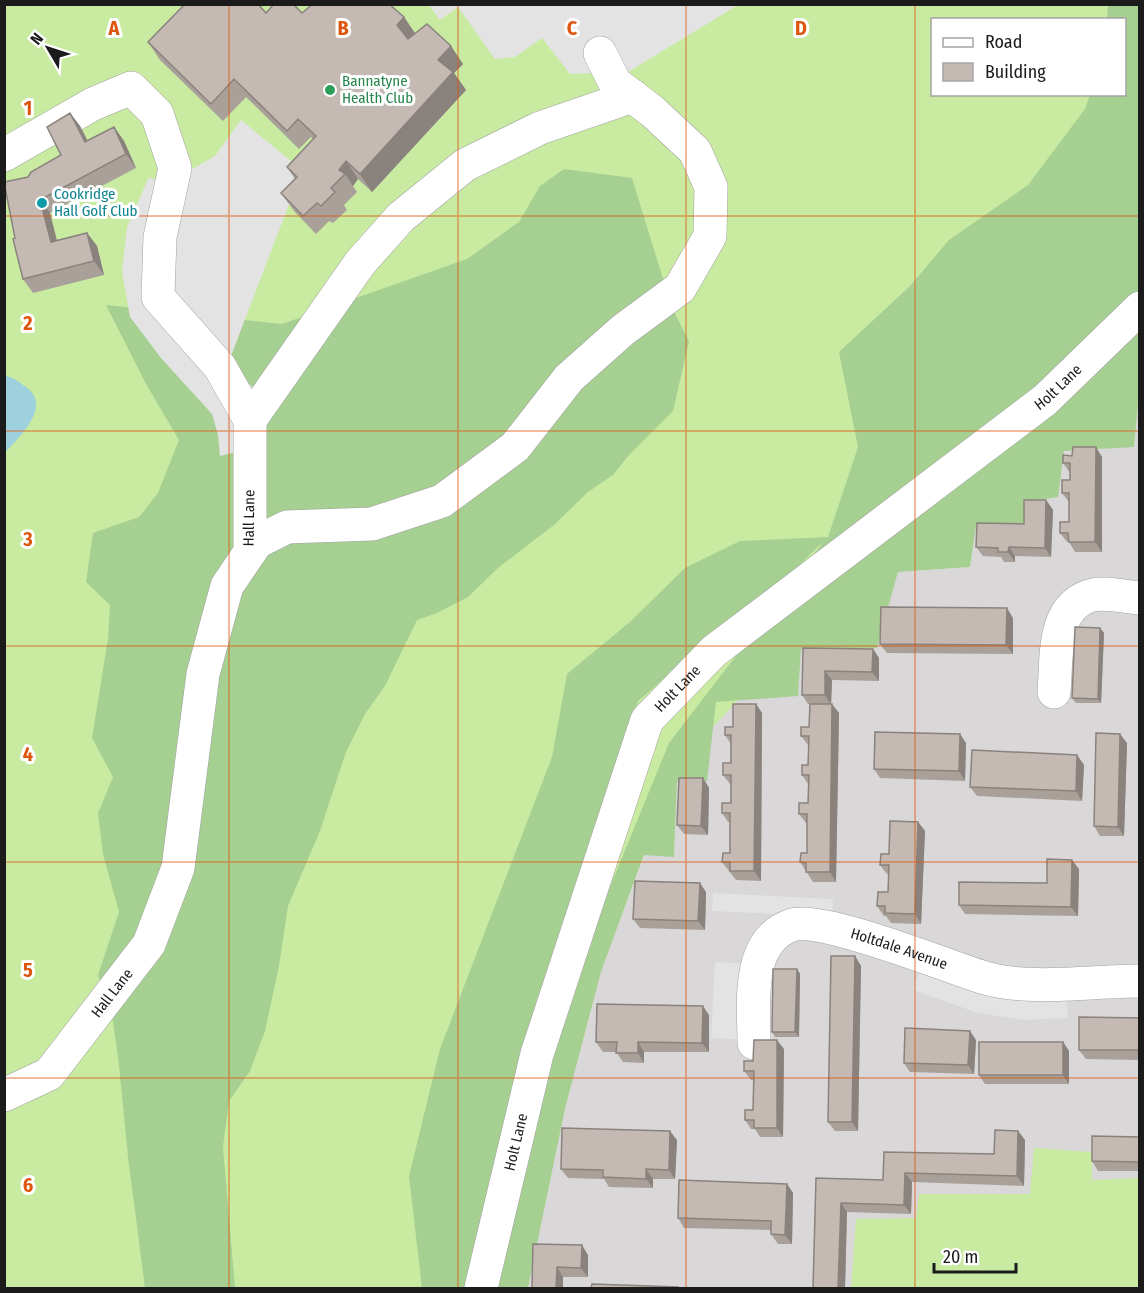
<svg xmlns="http://www.w3.org/2000/svg" width="1144" height="1293" font-family="'Fira Sans Condensed',sans-serif">
<style>
.residential{fill:#d9d7d8}
.grass{fill:#c8eba1;fill-rule:evenodd}
.forest{fill:#a6cf92;fill-rule:evenodd}
.parking{fill:#e3e3e3}
.water{fill:#9dd1de}
.lines{fill:none;stroke-linecap:round;stroke-linejoin:round}
.minor-casing{stroke:#a2a2a2;stroke-width:34}
.minor{stroke:#fff;stroke-width:33}
.wall{fill:#a9a09a}
.shaded-wall{fill:#8a827d}
.building{fill:#c5bab3;stroke:#8a827d;stroke-width:1.5}
.grid{fill:none;stroke:#de560d;stroke-width:1.5;stroke-opacity:0.55}
.leisure-dot{fill:#2e9e5b;stroke:#fff;stroke-width:2}
.culture-dot{fill:#0f9aa8;stroke:#fff;stroke-width:2}
.labels{text-anchor:middle;stroke-width:6;stroke-linejoin:round;paint-order:stroke}
.leisure-label{font-size:15px;fill:#27864d;stroke:#fff;text-anchor:start}
.culture-label{font-size:15px;fill:#0d838f;stroke:#fff;text-anchor:start}
.street-label{font-size:15px;fill:#1b1b1b;stroke:#fff}
.grid-label{font-size:20px;text-anchor:middle;font-weight:bold;fill:#de560d;stroke:#fff;stroke-width:6;stroke-linejoin:round;paint-order:stroke}
</style>
<rect width="100%" height="100%" fill="#ede8df"/>
<!-- residential -->
<path class="residential" d="M1139,383v905h-611l37,-179 36,-137 44,-118 29,3 3,-75 39,-80 85,-53 76,-2 21,-75 72,-5 6,-41 47,-2 40,-73 71,-5z"/>
<!-- grass -->
<path class="grass" d="M5,5h1134v252l-54,68 -407,440 -126,319 -68,204h-479zM932,20h192v74h-192z
M1034,1148l58,4v28l47,-2v110h-288l5,-69 60,-1 3,-24h111z"/>
<!-- forest -->
<path class="forest" d="M1108,5h31l1,378 -6,64 -70,4 -6,46 -33,5 -1,22 -48,2 -6,41 -72,5 -21,76 -76,1 -3,47 -82,6 -9,79 -30,1 -3,75 -30,-2 -43,117 -36,137 -37,179h-106l-13,-112 31,-127 112,-292 15,-83 64,-53 54,-53 55,-27 88,-4 30,-90 -19,-95 71,-66 39,-46 79,-55 57,-76 5,-14 34,-1v-74l-17,-1zM824,541l-155,202 -137,334 106,-376 105,-90 38,-28z
M564,169l68,9 40,130 17,33 -16,70 -44,44 -16,20 -25,17 -34,33 -55,42 -31,30 -31,16 -20,7 -32,66 -20,28 -19,38 -26,79 -32,75 -9,60 -14,65 -15,40 -21,30 -6,46 12,141h-90l-17,-131 -9,-92 -6,-44 -15,-46 21,-63 -16,-58 -5,-41 15,-36 -21,-39 16,-99 2,-34 -24,-23 7,-49 46,-16 19,-24 21,-53 -33,-56 -40,-79 176,19 185,-65 52,-37 21,-36z"/>
<!-- parking -->
<path class="parking" d="M429,5h309l-110,67 -58,2 -28,-36 -27,19 -20,2 -37,-52 -18,13z
M241,120l61,50 -74,194 33,31 -1,51 -40,10 -2,-21 -6,-21 -51,-56 -31,-41 -8,-46 5,-44 22,-50 15,8 51,-29z
M713,893l120,6 -1,18 -120,-6z
M715,962l60,3 -3,76 -61,-3z
M920,971l146,24 2,23 -44,2 -46,-7 -65,-23z"/>
<!-- water -->
<path class="water" d="M5,376c8,1 14,6 21,11 27,19 -7,50 -21,66z"/>
<g class="lines">
<!-- minor casing -->
<g class="minor-casing">
<g id="minor">
<path d="M4,155l89,-51 38,-16 26,26 18,54 -15,69 -2,60 62,70 30,53v132l-23,34 -24,88 -25,194 -29,76 -100,130 -45,21"/>
<path d="M250,420l110,-157 41,-46 64,-52 75,-37 93,-32"/>
<path d="M250,552l7,-10 30,-15 85,-3 70,-23 73,-54 54,-69 54,-48 57,-42 30,-52 1,-49 -16,-36 -43,-40 -37,-28 -15,-30"/>
<path d="M1054,692c3,-33 -3,-87 39,-97 13,-3 32,2 47,3"/>
<path id="s1" d="M754,1043c0,-37 -9,-102 38,-118 29,-10 157,42 193,53 45,13 106,3 155,3"/>
<path id="s2" d="M481,1288l56,-234 110,-334 67,-69 331,-251 95,-92"/>
</g>
</g>
<!-- minor -->
<use href="#minor" class="minor"/>
</g>
<!-- wall -->
<path class="wall" d="M266,13h36l102,4 11,16 48,31 -9,9 12,17 -94,102 -14,-13 -5,7 4,6 -13,13 3,5 -14,13 -4,-2 -13,13 -22,-23 -13,-18 14,-14 -8,-12 26,-28 -2,-2 -12,12 -53,-52 -23,24 -63,-61 -12,-18z
M70,113l10,13 7,14 27,-13 10,14 12,27 -86,45 7,27 30,-7 10,13 7,29 -71,18 -10,-14 -8,-41 13,-61 33,-22z
M1102,457v95h-27l-6,-10h-2l-7,-9 9,-11v-20l-7,-9 8,-13v-7l-7,-10z
M1046,500l7,10 -2,47 -36,-1v6h-11l-3,-5 -18,-1 -7,-9 48,-23z
M1013,618v36l-126,-1 -7,-9z
M1100,628l4,5 -3,70h-25l-4,-5z
M803,648l70,1 6,9v23l-47,-1 -1,24 8,9 -3,169h-23l-13,-20 7,-9v-30h-1l-7,-9 9,-11v-19l-6,-9 6,-10v-20l-7,-9 8,-9 1,-23h-2l-6,-9z
M756,704l6,9 -1,168 -25,-1 -14,-18 8,-9v-31h-2l-6,-9 9,-10v-19h-1l-7,-9 8,-12v-19l-6,-9z
M966,743l-1,38 -85,-3 -6,-9z
M1127,743l-3,93h-24l-6,-10z
M1077,755l7,10 -2,36 -105,-5 -7,-9z
M703,778l6,10 -1,47 -24,-1 -7,-9z
M918,822l7,9 -4,93 -30,-1 -5,-7h-2l-7,-10 11,-14 1,-18h-2l-7,-9z
M1079,869l-1,47 -113,-2 -6,-9 88,-22z
M706,892l-1,38 -65,-2 -7,-9z
M855,956l6,10 -3,165h-23l-7,-9z
M797,969l3,5 -1,63h-24l-3,-5z
M709,1015v37h-65v11l-21,-1 -7,-10h-13l-7,-10z
M1140,1018v42l-54,-1 -7,-9z
M976,1040l-2,34 -64,-2 -6,-9z
M1063,1042l6,9v33h-84l-6,-9z
M784,1049l-1,88h-23l-5,-8h-4l-6,-9 8,-10v-30h-2l-7,-9 9,-10z
M1018,1131l7,9 -1,46 -112,-4 -1,32 -64,-2 -2,76h-32l3,-110 67,2 1,-28 110,2z
M1140,1137v34h-42l-6,-10z
M677,1140l-2,39h-22v9l-44,-1 -5,-8 -36,-1 -7,-9z
M787,1184l6,9 -1,51h-14l-7,-10v-4l-87,-2 -6,-10z
M533,1244l55,11v22h-25z"/>
<!-- shaded-wall -->
<path class="shaded-wall" d="M404,17l12,18 -6,8 -13,-18z
M451,46l12,18 -9,9 12,17 -94,102 -12,-18 78,-114z
M70,113l10,13 15,29 -10,-13z
M114,127l10,14 12,27 -10,-14z
M346,161l12,18 -5,7 -8,-12 -6,-4z
M40,200l10,13 10,42 -9,-13z
M87,233l10,13 7,29 -10,-14z
M1096,447l6,10v95l-7,-10z
M1046,500l7,10 -2,47 -6,-9z
M1009,547l6,9v6l-7,-10z
M1007,608l6,10v36l-7,-9z
M1100,628l4,5 -3,70 -3,-4z
M873,649l6,9v23l-7,-9z
M825,671l7,9 -1,25 -6,-10z
M756,704l6,9 -1,168 -7,-10z
M832,704l7,9 -3,169 -6,-10z
M960,734l6,9 -1,38 -6,-10z
M1120,734l7,9 -3,93 -6,-9z
M1077,755l7,10 -2,36 -6,-10z
M703,778l6,10 -1,47 -7,-9z
M918,822l7,9 -4,93 -6,-10z
M1072,860l7,9 -1,47 -7,-9z
M700,883l6,9 -1,38 -7,-9z
M855,956l6,10 -3,165 -6,-9z
M797,969l3,5 -1,63 -4,-5z
M703,1006l6,9v37l-7,-9z
M970,1031l6,9 -2,34 -6,-9z
M777,1040l7,9 -1,88 -6,-9z
M638,1042l6,10v11l-6,-10z
M1063,1042l6,9v33l-6,-9z
M670,1131l7,9 -2,39 -6,-9z
M1018,1131l7,9 -1,46 -7,-10z
M646,1169l7,10v9l-7,-9z
M905,1173l7,9 -1,32 -7,-9z
M787,1184l6,9 -1,51 -7,-9z
M841,1203l6,9 -2,76h-7z
M582,1245l6,10v22l-7,-9z
M557,1267l6,10v11h-7z"/>
<!-- building -->
<path class="building" d="M185,4h73l8,9 8,-9h19l9,9 11,-9h76l15,13 -7,8 11,14 19,-15 24,22 -13,14 15,12 -93,102 -14,-13 -7,9 6,4 -14,14 4,4 -14,14 -4,-3 -14,13 -22,-23 16,-16 -10,-10 29,-31 -18,-17 -11,12 -53,-52 -23,25 -63,-62z
M70,113l15,29 29,-15 12,27 -86,46 11,42 36,-9 7,28 -71,18 -10,-40 2,-1 -11,-56 24,-5 3,-5 30,-17 -14,-28z
M1073,447h23l-1,95h-26l-1,-9h-8v-11h9v-29h-7v-13h8v-17h-7v-8l9,1z
M1024,500h22l-1,48 -36,-1 -1,5h-10v-4l-22,-1 1,-24 47,1z
M881,607l126,1 -1,37 -126,-1z
M1075,627l25,1 -2,71 -26,-1z
M803,648l70,1 -1,23 -47,-1v24h-23z
M733,704h23l-2,167h-24v-9h-8l1,-9h7v-40h-8v-10h9v-28h-8v-12h8v-28h-6v-8h8z
M810,704h22l-2,168h-24v-9l-6,-1 1,-9h6v-39h-8v-11h9l1,-28h-7v-10h6l1,-29h-8v-9h8z
M875,732l85,2 -1,37 -85,-2z
M1096,733l24,1 -2,93 -24,-1z
M972,750l105,5 -1,36 -106,-4z
M679,778h24l-2,48 -24,-1z
M890,821l28,1 -3,92 -30,-1v-7h-8l1,-14h10l1,-27h-9l1,-11h8z
M1047,859l25,1 -1,47 -112,-2v-23l88,1z
M635,881l65,2 -2,38 -65,-2z
M831,956h24l-3,166h-24z
M773,969h24l-2,63h-23z
M597,1004l106,2 -1,37 -64,-1v11h-22l1,-11h-21z
M1079,1017l61,1v32h-61z
M905,1028l65,3 -2,34 -64,-2z
M754,1040h23v88h-23v-8h-9v-10h8l1,-39h-10v-10h9z
M979,1042h84v33h-84z
M562,1128l108,3 -1,39 -23,-1v10l-43,-2v-7l-42,-1z
M995,1130l23,1 -1,45 -112,-3 -1,32 -63,-2 -3,85h-25l3,-110 67,2 1,-28 110,2z
M1092,1136l48,1v25l-48,-1z
M679,1180l108,4 -2,51 -14,-1v-13l-93,-3z
M533,1244l49,1 -1,23 -24,-1 -1,21h-24z
M592,1284l86,3v1h-87z"/>
<!-- grid -->
<path class="grid" d="M229,4v1284M458,4v1284M686,4v1284M915,4v1284M4,216h1136M4,431h1136M4,646h1136M4,862h1136M4,1078h1136"/>
<!-- markers -->
<circle class="leisure-dot" cx="330" cy="90" r="6"/>
<circle class="culture-dot" cx="42" cy="203" r="6"/>
<g class="labels">
<!-- leisure labels -->
<g class="leisure-label">
<text x="342" y="86">Bannatyne<tspan x="342" dy="17">Health Club</tspan></text>
</g>
<!-- culture labels -->
<g class="culture-label">
<text x="54" y="199">Cookridge<tspan x="54" dy="17">Hall Golf Club</tspan></text>
</g>
<!-- street labels -->
<g class="street-label">
<text dy="5" stroke="none"><textPath href="#s2" startOffset="1122">Holt Lane</textPath></text>
<text transform="translate(249 518) rotate(-89)" y="5">Hall Lane</text>
<text dy="5" stroke="none"><textPath href="#s2" startOffset="636">Holt Lane</textPath></text>
<text dy="5" stroke="none"><textPath href="#s1" startOffset="244">Holtdale Avenue</textPath></text>
<text transform="translate(112 993) rotate(-52)" y="5">Hall Lane</text>
<text dy="5" stroke="none"><textPath href="#s2" startOffset="150">Holt Lane</textPath></text>
</g>
</g>
<g class="grid-label">
<text x="114" y="35">A</text>
<text x="343" y="35">B</text>
<text x="572" y="35">C</text>
<text x="801" y="35">D</text>
<text x="28" y="115">1</text>
<text x="28" y="330">2</text>
<text x="28" y="546">3</text>
<text x="28" y="761">4</text>
<text x="28" y="977">5</text>
<text x="28" y="1192">6</text>
</g>
<!-- border -->
<rect width="1144" height="1293" fill="none" stroke="#1b1b1b" stroke-width="12"/>
<!-- legend -->
<rect x="931" y="18" width="195" height="78" fill="#ffffff" stroke="#a4a4a4" stroke-width="1.5"/>
<rect x="943" y="38" width="30" height="9" fill="#ffffff" stroke="#a4a4a4" stroke-width="1.5"/>
<text x="985" y="48" font-size="18" fill="#1b1b1b">Road</text>
<rect x="943" y="63" width="30" height="18" fill="#c5bab3" stroke="#a4a4a4" stroke-width="1.5"/>
<text x="985" y="78" font-size="18" fill="#1b1b1b">Building</text>
<!-- north arrow -->
<g transform="translate(48 48) rotate(309)" stroke="#ffffff" stroke-width="4.5" paint-order="stroke">
<path d="M0-4.5L10 22L0 15L-10 22Z" fill="#1b1b1b"/>
<text y="-9" font-size="16" font-weight="bold" text-anchor="middle" fill="#1b1b1b">N</text>
</g>
<!-- scale -->
<path d="M934 1263v9h82v-9" fill="none" stroke="#1b1b1b" stroke-width="3"/>
<text x="943" y="1263" font-size="18" fill="#1b1b1b" stroke="#ffffff" stroke-width="4.5" paint-order="stroke">20 m</text>
</svg>
